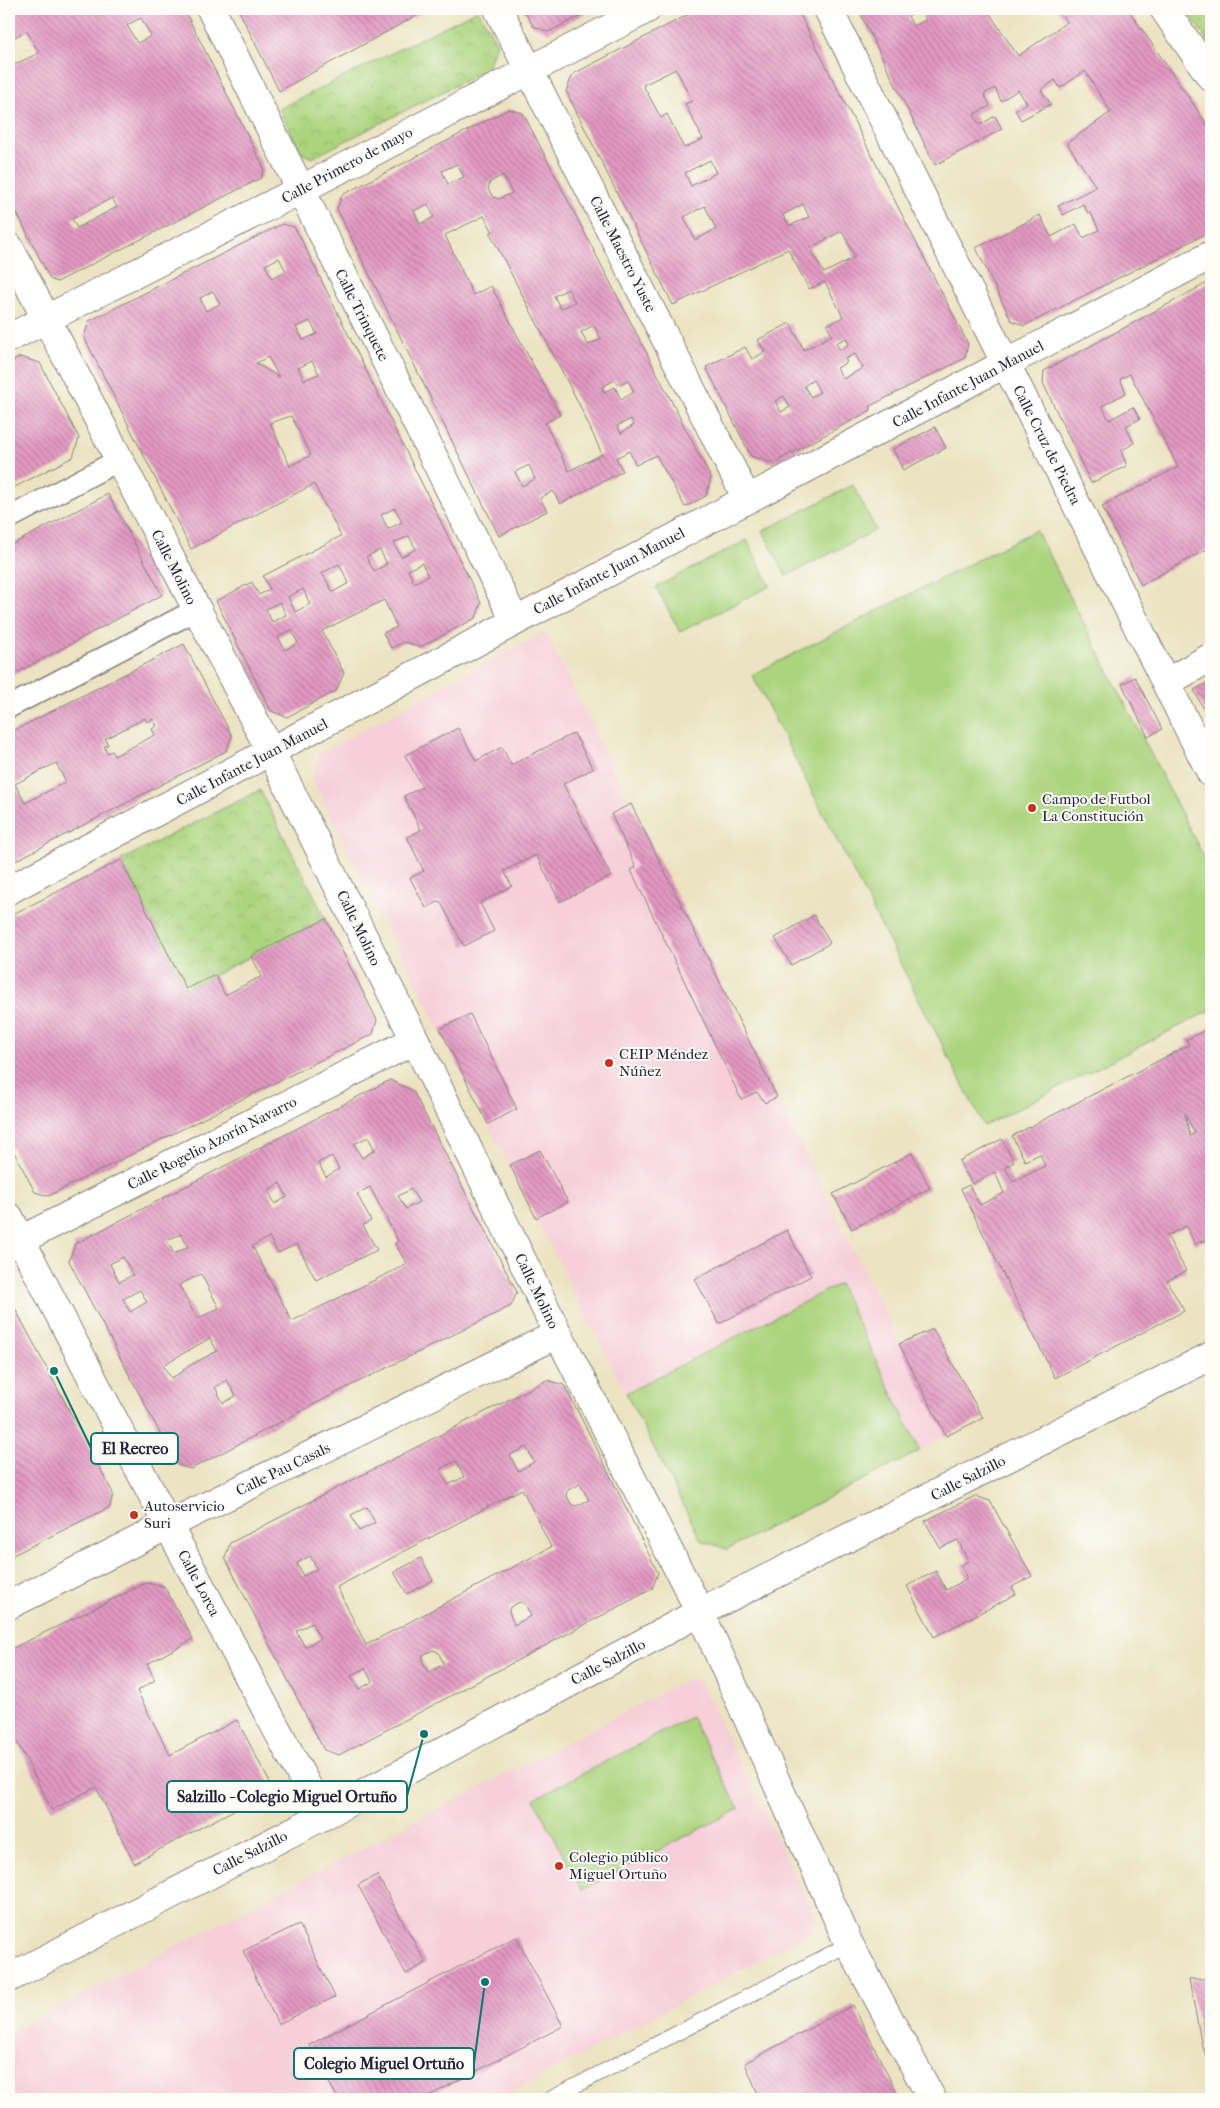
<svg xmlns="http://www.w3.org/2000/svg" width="1220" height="2108" font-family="'IM FELL French Canon',serif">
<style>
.built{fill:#f6cfd8}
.grass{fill:url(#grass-dots);stroke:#677b5c}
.park{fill:url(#park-crowns);stroke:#677b5c}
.pitch{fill:#acd47e;stroke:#677b5c}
.building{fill:url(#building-back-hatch);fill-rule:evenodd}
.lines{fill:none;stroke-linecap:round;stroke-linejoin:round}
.service-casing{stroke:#86827e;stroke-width:16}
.pedestrian-casing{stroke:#86827e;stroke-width:24}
.minor-casing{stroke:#86827e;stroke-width:30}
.service{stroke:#fff;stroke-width:14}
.pedestrian{stroke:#fff;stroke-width:21}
.minor{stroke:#fff;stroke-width:28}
.poi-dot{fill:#c8321e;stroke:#fdfcf7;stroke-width:2}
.labels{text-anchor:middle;stroke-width:4;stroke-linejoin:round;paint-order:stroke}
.street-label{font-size:15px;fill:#22223b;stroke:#fdfcf7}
.poi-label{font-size:15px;fill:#22223b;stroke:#fdfcf7;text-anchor:start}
.leader{fill:none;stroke:#0f766e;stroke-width:2}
.callout-dot{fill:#0f766e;stroke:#fdfcf7;stroke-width:2}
.callout{fill:#fdfcf7;stroke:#0f766e;stroke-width:2}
.callout-label{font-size:16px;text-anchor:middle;font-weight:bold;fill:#22223b}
</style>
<defs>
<pattern id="grass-dots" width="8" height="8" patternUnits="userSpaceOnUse" patternTransform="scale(1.25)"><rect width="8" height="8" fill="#acd47e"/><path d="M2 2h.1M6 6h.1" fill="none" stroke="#94b66e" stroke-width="1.8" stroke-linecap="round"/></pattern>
<pattern id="park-crowns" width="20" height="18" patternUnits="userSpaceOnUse" patternTransform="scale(1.25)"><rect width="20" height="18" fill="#acd47e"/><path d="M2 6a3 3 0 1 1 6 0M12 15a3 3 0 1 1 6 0" fill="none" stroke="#94b66e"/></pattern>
<pattern id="building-back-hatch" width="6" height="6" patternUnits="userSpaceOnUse" patternTransform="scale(1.25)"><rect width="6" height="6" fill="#e399c2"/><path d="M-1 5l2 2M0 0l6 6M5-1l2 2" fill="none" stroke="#b87c9f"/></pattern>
</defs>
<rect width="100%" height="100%" fill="#fdfcf7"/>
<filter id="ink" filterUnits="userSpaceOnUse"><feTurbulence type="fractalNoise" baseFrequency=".02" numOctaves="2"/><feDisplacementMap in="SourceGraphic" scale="10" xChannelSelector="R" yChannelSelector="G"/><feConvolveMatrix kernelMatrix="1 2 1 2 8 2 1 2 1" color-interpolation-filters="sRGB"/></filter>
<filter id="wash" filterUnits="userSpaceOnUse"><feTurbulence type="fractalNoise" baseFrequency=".0096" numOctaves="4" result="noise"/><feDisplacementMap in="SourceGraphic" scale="20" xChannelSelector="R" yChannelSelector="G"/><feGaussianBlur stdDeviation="1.12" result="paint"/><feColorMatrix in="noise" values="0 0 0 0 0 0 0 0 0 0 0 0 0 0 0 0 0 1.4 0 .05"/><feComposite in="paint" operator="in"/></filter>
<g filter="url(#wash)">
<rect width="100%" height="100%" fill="#ebe3c1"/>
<!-- built -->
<path class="built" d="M545,632l401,804 -219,113 -26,-9 -390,-762 9,-25z
M688,1679l11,1 118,241 -6,11 -312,167h-490v-66z"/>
<!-- grass -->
<path class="grass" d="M1186,9h25v37z"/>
<!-- park -->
<path class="park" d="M478,10l19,33 -10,26 -175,89 -11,-5 -22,-44z
M260,790l66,129 -140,70 -65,-129z"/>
<!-- pitch -->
<path class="pitch" d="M853,485l23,45 -90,46 -23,-45z
M1036,530l175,341v139l-227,116 -232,-451z
M747,540l23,46 -90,46 -24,-45z
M839,1284l81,167 -193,98 -26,-9 -75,-147z
M691,1717l48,92 -157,81 -48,-91z"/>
<g id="blocks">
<!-- building -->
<path class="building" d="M13,9h171l80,159 -3,10 -204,104 -7,-3 -41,-82v-130l30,-14 -12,-22 -18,9v-29zM141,18l10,18 -14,7 -10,-18zM112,198l5,9 -40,21 -5,-9z
M238,9h190l-149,82z
M523,9h72l-47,23 -15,-6z
M699,9h98l171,335 -3,14 -95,48 1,4 -98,53 -22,-7 -45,-89 39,-20 7,12 13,-7 -7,-12 32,-17 14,27 28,-15 -5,-10 16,-8 -18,-35 -16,7 -21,-40 -115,56 -107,-214 7,-17zM676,69l16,32 -7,3 18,35 -19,9 -17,-34 -6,4 -18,-33zM710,160l6,13 -25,13 -6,-13zM803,204l6,13 -20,9 -6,-11zM705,206l11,23 -21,11 -11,-23zM842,231l13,26 -31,16 -14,-25zM846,338l3,6 -9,6 -4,-7zM855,354l8,14 -20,11 -6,-11 10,-6 -2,-3zM813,380l7,12 -9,5 -7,-11zM784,396l6,11 -9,5 -6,-11z
M858,9h62l-12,7 5,10 13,-6 -5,-11h76l-7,5 28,42 49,-34 -9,-13h70l83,121v101l-187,95 -13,-6 -35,-72 64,-33 11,22 25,-13 7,14 16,-8 -8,-17h-3l-5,-9 -20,11 -5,-9 38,-19 -29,-44 44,-31 -26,-41 -25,17 -5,-8 -14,10 10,14 -30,16 -6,-10 12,-7 -9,-13 -17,11 -6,-13 -11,6 6,12 -16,8 6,11 15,-9 7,13 -67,36z
M509,109l14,4 188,365 -5,18 -21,11 -29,-52 -20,10 -7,-14 -13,7 7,13 -63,33 -7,-13 -13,7 7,13 -48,25 -162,-327 5,-14zM457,164l7,13 -16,7 -6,-13zM503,175l9,18 -13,6 -6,-2 -5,-8 2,-7zM428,204l6,13 -14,7 -6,-13zM484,216l9,16 -3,1 89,171 23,50 -33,17 -24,-48 15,-8 -69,-129 -18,9 -28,-60zM568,289l7,13 -14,7 -7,-13zM594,325l7,14 -13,6 -7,-13zM615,380l3,5 10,-5 6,12 -13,8 -6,-13 -11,5 -2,-5zM631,419l3,6 -13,8 -4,-7zM529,465l6,14 -13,7 -7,-14z
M282,224l12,3 6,10 181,366 -5,15 -56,29 -16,-5 -13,6 -8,-15 14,-6 -13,-27 -62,31 22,42 -8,18 -49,26 -16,-6 -55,-110 36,-19 7,13 11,-6 -7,-13 78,-40 -27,-52 -123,65 -107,-212 5,-16zM279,258l7,13 -14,7 -7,-13zM213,291l7,13 -14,7 -6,-13zM310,321l7,13 -14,6 -7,-13zM268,357l11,20 -23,-14zM312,361l7,13 -15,6 -6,-12zM291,416l20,39 -21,11 -20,-43zM395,508l7,14 -14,7 -7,-14zM409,536l7,13 -15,8 -7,-14zM380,550l7,14 -13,7 -8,-14zM422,563l6,13 -14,7 -6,-13zM339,564l10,19 -16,9 -11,-19zM303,589l7,15 -15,8 -7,-15zM280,602l6,13 -14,7 -6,-13zM291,630l7,13 -13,7 -7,-13z
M1211,281v266l-70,38 -39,-79 76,-39 -48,-93 -10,5 6,14 -24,13 7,14 24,-13 7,12 -14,7 8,17 -13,8 6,15 -36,17 -48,-100 1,-12z
M20,357l20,6 39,75 -6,19 -64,33v-127z
M935,427l11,21 -43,22 -10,-21z
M108,494l54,101 -153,82v-131z
M184,644l48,92 -6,15 -217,113v-131zM145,718l2,4 6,-3 4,7 -5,3 3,6 -41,21 -2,-5 -5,2 -3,-7 4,-1 -3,-6zM56,763l10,19 -41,21 -10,-19z
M1135,677l27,52 -14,8 -26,-53z
M1211,681v43l-17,-34z
M458,728l18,33 26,-14 9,18 63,-32 19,36 -30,15 48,92 -51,26 -24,-47 -32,16 8,15 -32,17 14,28 -30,15 -24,-45 -14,7 -16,-30 14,-7 -17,-34 14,-7 -17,-34 18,-9 -17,-32z
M631,804l146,293 -12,6 -8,-11 -16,7 -110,-229 5,-3 -25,-53z
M121,860l65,129 29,-14 10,20 37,-19 -11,-20 75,-37 51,101 -4,14 -325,162 -13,-4 -26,-49v-227z
M814,915l16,28 -39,22 -16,-27z
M470,1014l47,95 -29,15 -48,-95z
M1211,1027v211l-16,6 -9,-18 -19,10 19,35 -19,10 17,30 -129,67 -94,-189 8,-4 11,20 24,-12 -9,-21 -23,12 -13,-23 43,-22 12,23 -9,5 8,15 32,-16 -5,-12 -15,7 -13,-25 177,-91 -3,-5zM1185,1114l10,19 -5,3z
M390,1080l23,11 104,201 -6,14 -179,89 -141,74 -14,-4 -108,-204 6,-17zM368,1137l7,13 -13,8 -8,-14zM332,1156l7,13 -13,8 -8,-14zM280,1183l7,14 -12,7 -7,-14zM370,1187l28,54 -3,3 12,20 -115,57 -40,-75 17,-9 9,16 19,-9 19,36 61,-30 -14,-25 8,-4 -14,-27zM411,1189l8,13 -13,7 -8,-13zM181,1234l7,13 -14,7 -7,-14zM123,1257l10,18 -14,7 -9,-18zM201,1274l18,34 -22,11 -18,-34zM140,1290l7,12 -17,10 -7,-13zM210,1338l7,13 -34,18 1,2 -13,7 -8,-13zM227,1380l9,16 -13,7 -8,-16z
M540,1150l28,52 -32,16 -26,-53z
M912,1153l18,35 -78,41 -19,-35z
M787,1230l24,46 -92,48 -24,-45z
M9,1297l104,196 -3,14 -101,50z
M933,1329l50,89 -37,18 -47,-92z
M547,1380l17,5 33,64 61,124 -6,16 -313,166 -15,-5 -99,-192 5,-15zM526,1447l8,15 -16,9 -8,-16zM456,1461l8,16 -16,8 -8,-16zM580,1484l9,16 -13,6 -5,-2 -5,-10 2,-4zM522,1489l29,58 -185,98 -29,-58zM367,1507l8,16 -16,8 -8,-16zM310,1556l7,13 -14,7 -6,-13zM520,1602l5,2 6,12 -17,9 -5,-14 1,-4zM312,1623l8,16 -15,8 -9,-16zM433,1650l5,2 6,12 -16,9 -6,-13 1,-5zM365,1668l7,14 -13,7 -8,-13z
M975,1496l15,5 42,75 -20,11 4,7 -82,43 -27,-51 29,-15 10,19 21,-11 -6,-14 7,-4 -10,-21 -18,8 -15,-27z
M421,1558l12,22 -26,14 -13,-22z
M146,1583l18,3 29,53 -46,25 8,16 -18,11 33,64 67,-35 32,61 -5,13 -130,69 -38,-76 -44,23 -43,-84v-76z
M377,1875l49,88 -20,11 -48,-89z
M299,1924l36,73 -57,27 -35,-73z
M516,1937l47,89 -140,73h-85l-29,-54z
M1189,1979h22v88l-9,-21z
M853,2005l47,94h-140l-15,-36z"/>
</g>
</g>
<g filter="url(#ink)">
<use href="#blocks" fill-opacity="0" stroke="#86827e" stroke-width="1"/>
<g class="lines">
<!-- service casing -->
<g class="service-casing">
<path id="service" d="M550,2099l299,-155"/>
</g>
<!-- pedestrian casing -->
<g class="pedestrian-casing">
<path id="pedestrian" d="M9,518l110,-58
M9,707l187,-97"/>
</g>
<!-- minor casing -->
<g class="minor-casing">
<path id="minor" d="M211,9l304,612
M498,9l249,490
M828,9l383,764
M1164,9l47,68
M9,247l262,505 144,288 143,294 142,278 149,332 83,155
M9,338l291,-148 347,-181
M1166,683l45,-26
M9,890c169,-89 338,-180 507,-269 231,-124 464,-243 695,-366
M9,1217l159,308 155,291
M9,1246l406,-206
M9,1605l159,-80 390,-191
M9,1978l314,-162 377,-204 511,-256"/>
</g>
<!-- service -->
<use href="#service" class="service"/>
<!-- pedestrian -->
<use href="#pedestrian" class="pedestrian"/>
<!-- minor -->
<use href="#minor" class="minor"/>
</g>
</g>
<!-- markers -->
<g class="poi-dot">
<circle cx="1032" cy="808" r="5"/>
<circle cx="609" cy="1063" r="5"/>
<circle cx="134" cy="1515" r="5"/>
<circle cx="559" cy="1866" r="5"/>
</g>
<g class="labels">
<!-- street labels -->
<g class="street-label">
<text transform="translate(347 165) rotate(-28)" y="5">Calle Primero de mayo</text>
<text transform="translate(623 254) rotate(63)" y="5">Calle Maestro Yuste</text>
<text transform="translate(362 315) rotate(63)" y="5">Calle Trinquete</text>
<text transform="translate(968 384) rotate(-28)" y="5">Calle Infante Juan Manuel</text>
<text transform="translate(1047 445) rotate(63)" y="5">Calle Cruz de Piedra</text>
<text transform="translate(174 567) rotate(63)" y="5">Calle Molino</text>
<text transform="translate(609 571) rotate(-28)" y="5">Calle Infante Juan Manuel</text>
<text transform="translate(252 762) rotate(-28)" y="5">Calle Infante Juan Manuel</text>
<text transform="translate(359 928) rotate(64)" y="5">Calle Molino</text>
<text transform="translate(212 1143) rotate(-27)" y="5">Calle Rogelio Azorín Navarro</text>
<text transform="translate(537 1291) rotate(64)" y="5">Calle Molino</text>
<text transform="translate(283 1469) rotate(-26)" y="5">Calle Pau Casals</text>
<text transform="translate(968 1478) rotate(-27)" y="5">Calle Salzillo</text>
<text transform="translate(199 1583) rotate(62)" y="5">Calle Lorca</text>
<text transform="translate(608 1662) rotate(-28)" y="5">Calle Salzillo</text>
<text transform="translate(250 1853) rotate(-27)" y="5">Calle Salzillo</text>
</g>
<!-- poi labels -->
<g class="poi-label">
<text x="1042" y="804">Campo de Futbol<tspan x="1042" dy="17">La Constitución</tspan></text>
<text x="619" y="1059">CEIP Méndez<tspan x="619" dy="17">Núñez</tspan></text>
<text x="144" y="1511">Autoservicio<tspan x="144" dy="17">Suri</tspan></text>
<text x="569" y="1862">Colegio público<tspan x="569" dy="17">Miguel Ortuño</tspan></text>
</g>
</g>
<!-- callouts -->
<path class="leader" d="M54 1371L91 1448M424 1734L407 1796M485 1982L474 2063"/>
<g class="callout-dot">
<circle cx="54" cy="1371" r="5"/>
<circle cx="424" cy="1734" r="5"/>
<circle cx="485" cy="1982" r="5"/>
</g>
<g class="callout">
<rect x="91" y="1433" width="87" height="31" rx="5"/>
<rect x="167" y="1781" width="240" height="31" rx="5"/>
<rect x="294" y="2048" width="180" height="31" rx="5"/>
</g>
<g class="callout-label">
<text x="135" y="1454">El Recreo</text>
<text x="287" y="1802">Salzillo - Colegio Miguel Ortuño</text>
<text x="384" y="2069">Colegio Miguel Ortuño</text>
</g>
<!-- margin -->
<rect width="1220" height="2108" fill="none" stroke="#fdfcf7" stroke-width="30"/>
</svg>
